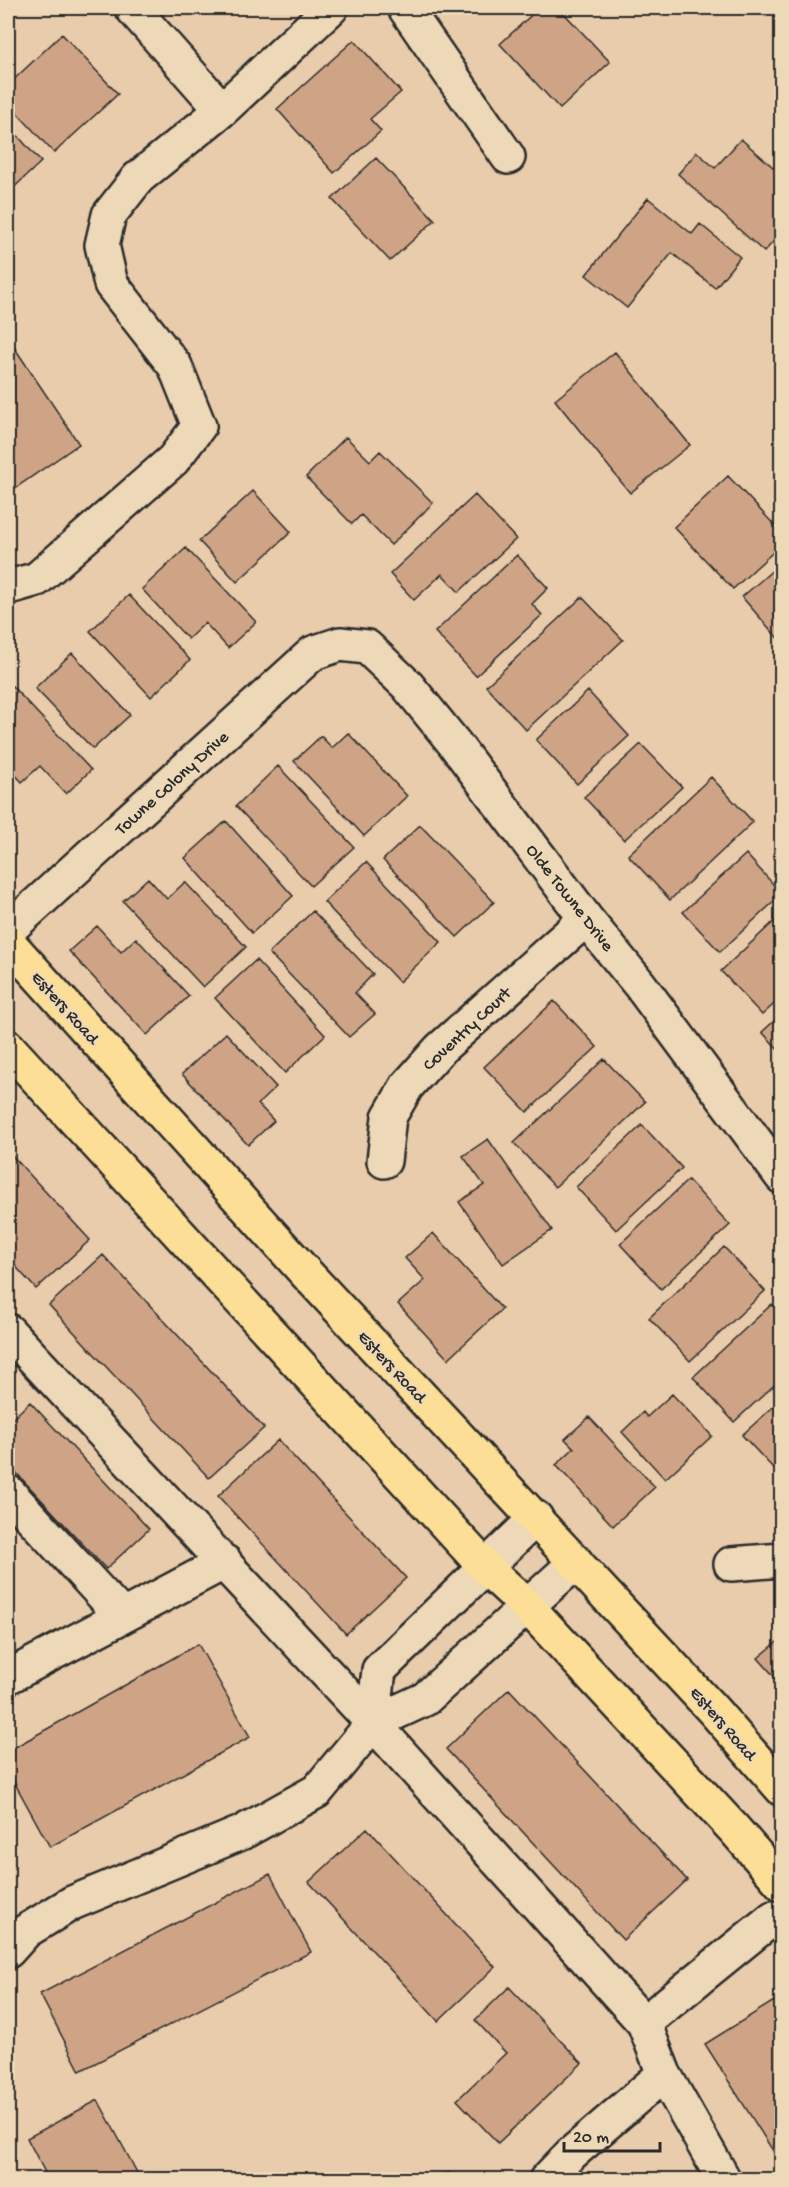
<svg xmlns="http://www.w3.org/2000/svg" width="789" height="2187" font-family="'Gochi Hand',sans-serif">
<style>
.building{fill:#cfa486;stroke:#2b2b2b;stroke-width:1.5}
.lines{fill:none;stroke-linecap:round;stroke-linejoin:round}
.minor-casing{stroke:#2b2b2b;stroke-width:38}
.major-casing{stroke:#2b2b2b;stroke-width:38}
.minor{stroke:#edd8b7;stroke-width:33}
.major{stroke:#fcde96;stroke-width:33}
.labels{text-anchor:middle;stroke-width:4.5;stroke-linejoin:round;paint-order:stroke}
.street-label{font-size:18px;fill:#2b2b2b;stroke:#edd8b7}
</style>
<rect width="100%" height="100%" fill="#e8ccab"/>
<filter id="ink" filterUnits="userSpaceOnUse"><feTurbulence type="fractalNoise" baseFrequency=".0167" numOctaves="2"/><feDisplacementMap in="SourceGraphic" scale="12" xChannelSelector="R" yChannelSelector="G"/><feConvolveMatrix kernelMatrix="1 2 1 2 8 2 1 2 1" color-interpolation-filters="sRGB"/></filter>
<g filter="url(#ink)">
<!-- building -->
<path class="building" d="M539,8h20l51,54 -50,47 -60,-65z
M62,34l56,60 -64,59 -46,-50v-18z
M354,40l47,52 -31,27 11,12 -47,42 -57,-64z
M8,125l33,37 -33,31z
M741,139l41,36v57l-18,20 -86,-78 19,-22 18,16z
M376,158l59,62 -45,41 -58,-62z
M648,198l44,36 8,-10 40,33 -25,31 -43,-35 -45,55 -41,-33z
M8,338l71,106 -71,49z
M615,352l75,93 -60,48 -75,-93z
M346,437l24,24 10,-10 53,52 -42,42 -30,-30 -9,9 -46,-47z
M728,476l54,57v11l-49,45 -59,-62z
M253,491l38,41 -54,50 -38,-41z
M475,495l41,44 -57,53 -17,-18 -28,26 -24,-26z
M186,548l70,74 -28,26 -23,-25 -17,16 -46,-50z
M517,555l31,33 -16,16 10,11 -66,61 -41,-44z
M782,562v81l-40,-46z
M129,595l61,65 -39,37 -61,-66z
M582,597l41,43 -97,90 -40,-44z
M72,653l58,62 -37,34 -58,-61z
M12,686l79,84 -25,24 -26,-28 -18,16 -14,-15v-76z
M588,691l41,45 -52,48 -41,-44z
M348,733l59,63 -43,40 -70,-75 27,-25 11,12z
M641,744l41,43 -58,53 -40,-43z
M278,766l76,81 -43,39 -75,-80z
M711,777l42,45 -83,78 -42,-45z
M226,821l67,75 -41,37 -67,-75z
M420,825l74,77 -37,35 -74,-77z
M746,854l36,40 -62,58 -37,-40z
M366,862l75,80 -42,40 -75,-80z
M148,878l19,21 18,-17 61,65 -43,40 -80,-86z
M313,911l60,63 -18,19 20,21 -26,23 -80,-84z
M782,914v83l-20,18 -41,-44z
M97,926l24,26 15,-14 53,58 -42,39 -78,-84z
M256,960l69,75 -40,38 -70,-75z
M554,1001l43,46 -70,65 -43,-45z
M782,1014v39l-20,-21z
M226,1033l50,54 -18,17 16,17 -26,24 -66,-71z
M604,1059l41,43 -90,85 -41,-44z
M642,1125l40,43 -66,62 -40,-43z
M488,1139l64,91 -49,34 -44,-62 25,-17 -21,-29z
M8,1151l82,89 -54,49 -28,-31z
M688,1180l42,45 -69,64 -41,-45z
M433,1233l69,76 -54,50 -50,-55 27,-24 -20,-22z
M724,1247l41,44 -75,70 -41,-43z
M103,1255l161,173 -55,50 -160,-173z
M772,1304l10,10v64l-48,44 -41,-45z
M672,1394l40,42 -47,43 -43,-47 21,-20 4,5z
M782,1399v63l-8,7 -32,-34z
M30,1402l119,127 -43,40 -98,-105v-33l4,-5 -3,-4z
M589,1417l66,70 -42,39 -57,-61 18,-17 -9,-9z
M278,1440l128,138 -60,56 -128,-138z
M782,1638v47l-24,-27z
M198,1644l52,93 -200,110 -42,-76v-20z
M509,1689l178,191 -64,60 -177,-191z
M367,1828l128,139 -57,54 -129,-139z
M270,1874l41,78 -231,119 -40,-77z
M509,1987l73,76 -84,80 -41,-43 49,-47 -31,-33z
M774,2001l8,11v153l-77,-121z
M98,2100l43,80h-92l-22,-42z
M450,2173v7h-45z"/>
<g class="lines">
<!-- minor casing -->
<g class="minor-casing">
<path id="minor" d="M132,8l90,102
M405,8l103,149
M8,583l5,3 24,-7 136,-119 26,-34 -24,-60 -64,-82 -9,-39 7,-30 29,-37 84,-68 109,-102
M8,930l305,-277 27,-9 27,3 40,38 47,58 132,176 54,66 142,192
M384,1161l5,-44 18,-31 33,-37 146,-130
M8,1331l365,392 271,300 20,51 60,106
M8,1492l114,124
M731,1564l51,-4
M8,1677l217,-115
M373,1723l6,-53 157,-152
M8,1951l18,-20 46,-28 169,-70 76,-42 56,-68 52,-24 151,-137
M644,2023l129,-105
M546,2180l25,-26 93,-80"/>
</g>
<!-- major casing -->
<g class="major-casing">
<path id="major" d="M8,942l296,329 410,440 68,78
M8,1047l477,520 41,38 208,224 48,55"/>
</g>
<!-- minor -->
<use href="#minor" class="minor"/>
<!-- major -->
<use href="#major" class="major"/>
</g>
</g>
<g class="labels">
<!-- street labels -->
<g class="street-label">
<text transform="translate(171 782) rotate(-42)" y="6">Towne Colony Drive</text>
<text transform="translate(571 897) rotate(52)" y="6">Olde Towne Drive</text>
<text transform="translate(66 1007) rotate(48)" y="6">Esters Road</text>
<text transform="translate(466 1028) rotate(-43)" y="6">Coventry Court</text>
<text transform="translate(393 1366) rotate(47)" y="6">Esters Road</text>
<text transform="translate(724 1723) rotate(49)" y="6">Esters Road</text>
</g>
</g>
<!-- margin -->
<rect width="789" height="2187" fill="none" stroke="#edd8b7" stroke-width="30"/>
<rect x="15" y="15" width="759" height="2157" fill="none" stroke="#2b2b2b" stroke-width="2" filter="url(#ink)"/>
<!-- scale -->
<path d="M564 2142v9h96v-9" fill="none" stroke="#2b2b2b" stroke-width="3"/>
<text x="573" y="2142" font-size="18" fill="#2b2b2b" stroke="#edd8b7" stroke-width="4.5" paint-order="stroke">20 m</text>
</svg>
